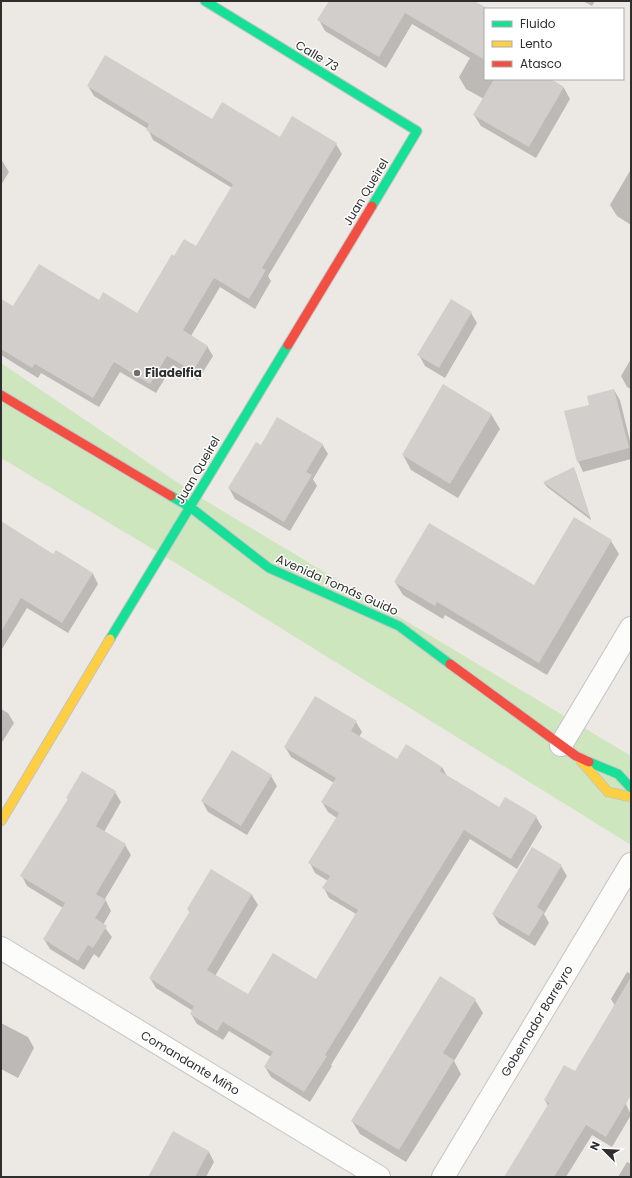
<svg xmlns="http://www.w3.org/2000/svg" width="632" height="1178" font-family="Poppins,sans-serif">
<style>
.green{fill:#cee6be}
.shadow{fill:#0003}
.building{fill:#d1cecb}
.lines{fill:none;stroke-linecap:round;stroke-linejoin:round}
.street-casing{stroke:#c5c4c5;stroke-width:24}
.fast-casing{stroke:#c5c4c5;stroke-width:11}
.slow-casing{stroke:#c5c4c5;stroke-width:11}
.jam-casing{stroke:#c5c4c5;stroke-width:11}
.street{stroke:#fcfcfb;stroke-width:22}
.fast{stroke:#16e098;stroke-width:9}
.slow{stroke:#ffcf43;stroke-width:9}
.jam{stroke:#f24e42;stroke-width:9}
.poi-dot{fill:#706f6e;stroke:#fff;stroke-width:1.5}
.labels{text-anchor:middle;stroke-width:3;stroke-linejoin:round;paint-order:stroke}
.street-label{font-size:12px;fill:#2e2e2e;stroke:#fff}
.poi-label{font-size:12px;font-weight:bold;fill:#2e2e2e;stroke:#fff;text-anchor:start}
</style>
<rect width="100%" height="100%" fill="#ece8e4"/>
<!-- green -->
<path class="green" d="M1,363l195,132 435,261v89l-470,-291 -160,-96z"/>
<!-- shadow -->
<path class="shadow" d="M330,1h142l13,18v60h64l15,9 6,11 -34,59 -55,-32 -7,-11 10,-16 -18,-10 -7,-12 11,-19 -58,-34 -26,44 -61,-37 -6,-11z
M583,1h12l-3,5z
M88,86l192,52 56,6 6,10 -74,122 3,5 -16,28 -35,-22 -29,49 16,10 6,10 -15,24 -25,-15 -17,28 -36,-21 -21,35 -58,-34 -3,5 -37,-23v-55l12,8 86,-7 38,13 38,-57 21,-10 36,-59 -79,-48 -5,-11 -54,-33z
M1,159l8,13 -8,13z
M631,169v56l-14,-9 -7,-11z
M451,301l20,12 6,10 -32,55 -20,-12 -6,-11z
M631,359v30l-4,-2 -6,-11z
M614,390l6,10 11,45v14l-48,13 -5,-11 13,-56z
M491,414l9,15 -42,69 -47,-28 -8,-15z
M322,444l6,10 -15,25 4,7 -27,45 -55,-32 -6,-11 32,-42z
M573,468l3,5 15,47 -44,-33 -3,-4z
M1,522l53,33 39,19 5,10 -30,49 -41,-25 -25,41h-1z
M611,541l8,13 -72,121 -102,-60 -2,4 -40,-24 -8,-13 140,4z
M1,709l7,4 6,10 -13,21z
M356,722l6,10 -3,5 38,24 45,6 5,9 53,32 6,-9 30,18 6,10 -25,42 -47,-30 -139,226 1,1 -22,36 -39,-25 -6,-10 6,-10 -42,-26 -6,9 -26,-16 -6,-10 2,-3 -37,-23 -6,-10 40,-65 -2,-4 23,-39 41,25 6,10 -43,71 33,20 68,-15 40,-67 -27,-16 -5,-10 4,-7 -13,-8 -5,-10 27,-45 -9,-6 -6,-10 12,-19 -43,-26 -6,-10z
M271,776l6,10 -30,49 -39,-23 -6,-11z
M115,792l6,10 -17,30 21,13 6,10 -26,44 6,12 -8,14 9,12 -13,21 -5,-4 -10,16 -34,-21 -6,-10 19,-31 -36,-22 -5,-10 46,-76 -1,-2z
M561,866l6,10 -23,38 5,9 -14,23 -36,-22 -6,-10z
M627,972l4,2v112l-5,18 5,11 -19,32 -20,-12 -26,42h-61l43,-71 -3,-6 30,-27 40,-67 -4,-7z
M475,1000l8,13 -29,48 7,13 -55,88 -46,-28 -8,-13z
M1,1023l27,14 6,11 -16,30 -17,-9z
M209,1152l5,10 -8,15h-57z
M627,1162l4,2v13h-13z"/>
<!-- building -->
<path class="building" d="M329,1h145l11,6v53l-80,-47 -26,44 -62,-37z
M105,55l107,64 10,-17 58,35 12,-21 45,27 -75,125 4,2 -17,29 -35,-21 -31,52 25,16 -15,25 -26,-15 -17,28 -36,-22 -21,36 -58,-34 -3,4 -31,-19v-50l12,7 26,-42 60,36 4,-8 34,21 35,-59 2,2 10,-17 12,7 37,-62 -87,-54 3,-6 -62,-38z
M494,79h57l13,8 -35,60 -56,-32z
M451,299l21,13 -33,56 -22,-13z
M443,384l49,30 -42,70 -48,-29z
M614,389l15,59 -52,14 -13,-51 25,-6 -2,-9z
M277,417l46,27 -17,28 6,3 -28,47 -56,-34 28,-46 5,3z
M574,467l16,50 -47,-35z
M574,517l38,23 -73,123 -102,-61 -2,4 -41,-24 35,-59 105,62z
M1,521l52,33 3,-4 37,23 -31,50 -41,-25 -20,34z
M315,696l42,25 -6,10 46,28 9,-15 36,23 -2,4 59,36 6,-10 32,19 -26,43 -47,-29 -139,225 2,1 -23,36 -40,-25 9,-15 -50,-30 -6,9 -27,-17 4,-8 -45,-28 41,-67 -3,-2 24,-40 41,25 -45,76 41,24 25,-41 43,26 42,-69 -36,-22 8,-12 -22,-13 31,-50 -18,-11 15,-24 -52,-31z
M232,750l40,25 -31,51 -40,-25z
M82,771l34,20 -20,35 30,18 -30,50 10,6 -11,18 12,8 -14,22 -5,-3 -10,16 -35,-22 22,-36 -45,-27 48,-77 -2,-1z
M532,847l30,18 -25,42 7,5 -15,24 -37,-22z
M440,976l36,23 -33,54 11,7 -55,90 -48,-29z
M631,977v118l-25,42 -20,-12 -32,52h-50l45,-74 -5,-3 20,-35 11,6z
M173,1131l36,20 -14,26h-47z"/>
<g class="lines">
<!-- street casing -->
<g class="street-casing">
<path id="street" d="M561,745l70,-117
M1,948l378,229
M443,1177l188,-313"/>
</g>
<!-- fast casing -->
<g class="fast-casing">
<path id="fast" d="M205,1l212,130 -45,75
M171,496l19,11 79,61 130,58 51,38
M110,639l178,-294
M589,762l29,12 13,14"/>
</g>
<!-- slow casing -->
<g class="slow-casing">
<path id="slow" d="M581,761l27,31 23,5
M1,821l109,-182"/>
</g>
<!-- jam casing -->
<g class="jam-casing">
<path id="jam" d="M288,345l84,-139
M1,395l170,101
M450,664l126,92 13,6"/>
</g>
<!-- street -->
<use href="#street" class="street"/>
<!-- fast -->
<use href="#fast" class="fast"/>
<!-- slow -->
<use href="#slow" class="slow"/>
<!-- jam -->
<use href="#jam" class="jam"/>
</g>
<!-- markers -->
<circle class="poi-dot" cx="137" cy="373" r="4"/>
<g class="labels">
<!-- street labels -->
<g class="street-label">
<text transform="translate(317 56) rotate(31)" y="4">Calle 73</text>
<text transform="translate(366 192) rotate(-59)" y="4">Juan Queirel</text>
<text transform="translate(198 470) rotate(-60)" y="4">Juan Queirel</text>
<text transform="translate(337 585) rotate(24)" y="4">Avenida Tomás Guido</text>
<text transform="translate(537 1021) rotate(-59)" y="4">Gobernador Barreyro</text>
<text transform="translate(190 1063) rotate(31)" y="4">Comandante Miño</text>
</g>
<!-- poi labels -->
<g class="poi-label">
<text x="145" y="377">Filadelfia</text>
</g>
</g>
<!-- border -->
<rect width="632" height="1178" fill="none" stroke="#2e2e2e" stroke-width="4"/>
<!-- legend -->
<rect x="484" y="8" width="140" height="72" fill="#ffffff" stroke="#ababab"/>
<rect x="492" y="21" width="20" height="6" fill="#16e098" stroke="#ababab"/>
<text x="520" y="28" font-size="12" fill="#2e2e2e">Fluido</text>
<rect x="492" y="41" width="20" height="6" fill="#ffcf43" stroke="#ababab"/>
<text x="520" y="48" font-size="12" fill="#2e2e2e">Lento</text>
<rect x="492" y="61" width="20" height="6" fill="#f24e42" stroke="#ababab"/>
<text x="520" y="68" font-size="12" fill="#2e2e2e">Atasco</text>
<!-- north arrow -->
<g transform="translate(604 1150) rotate(294)" stroke="#ffffff" stroke-width="3" paint-order="stroke">
<path d="M0-3L7 15L0 10L-7 15Z" fill="#2e2e2e"/>
<text y="-6" font-size="11" font-weight="bold" text-anchor="middle" fill="#2e2e2e">N</text>
</g>
</svg>
